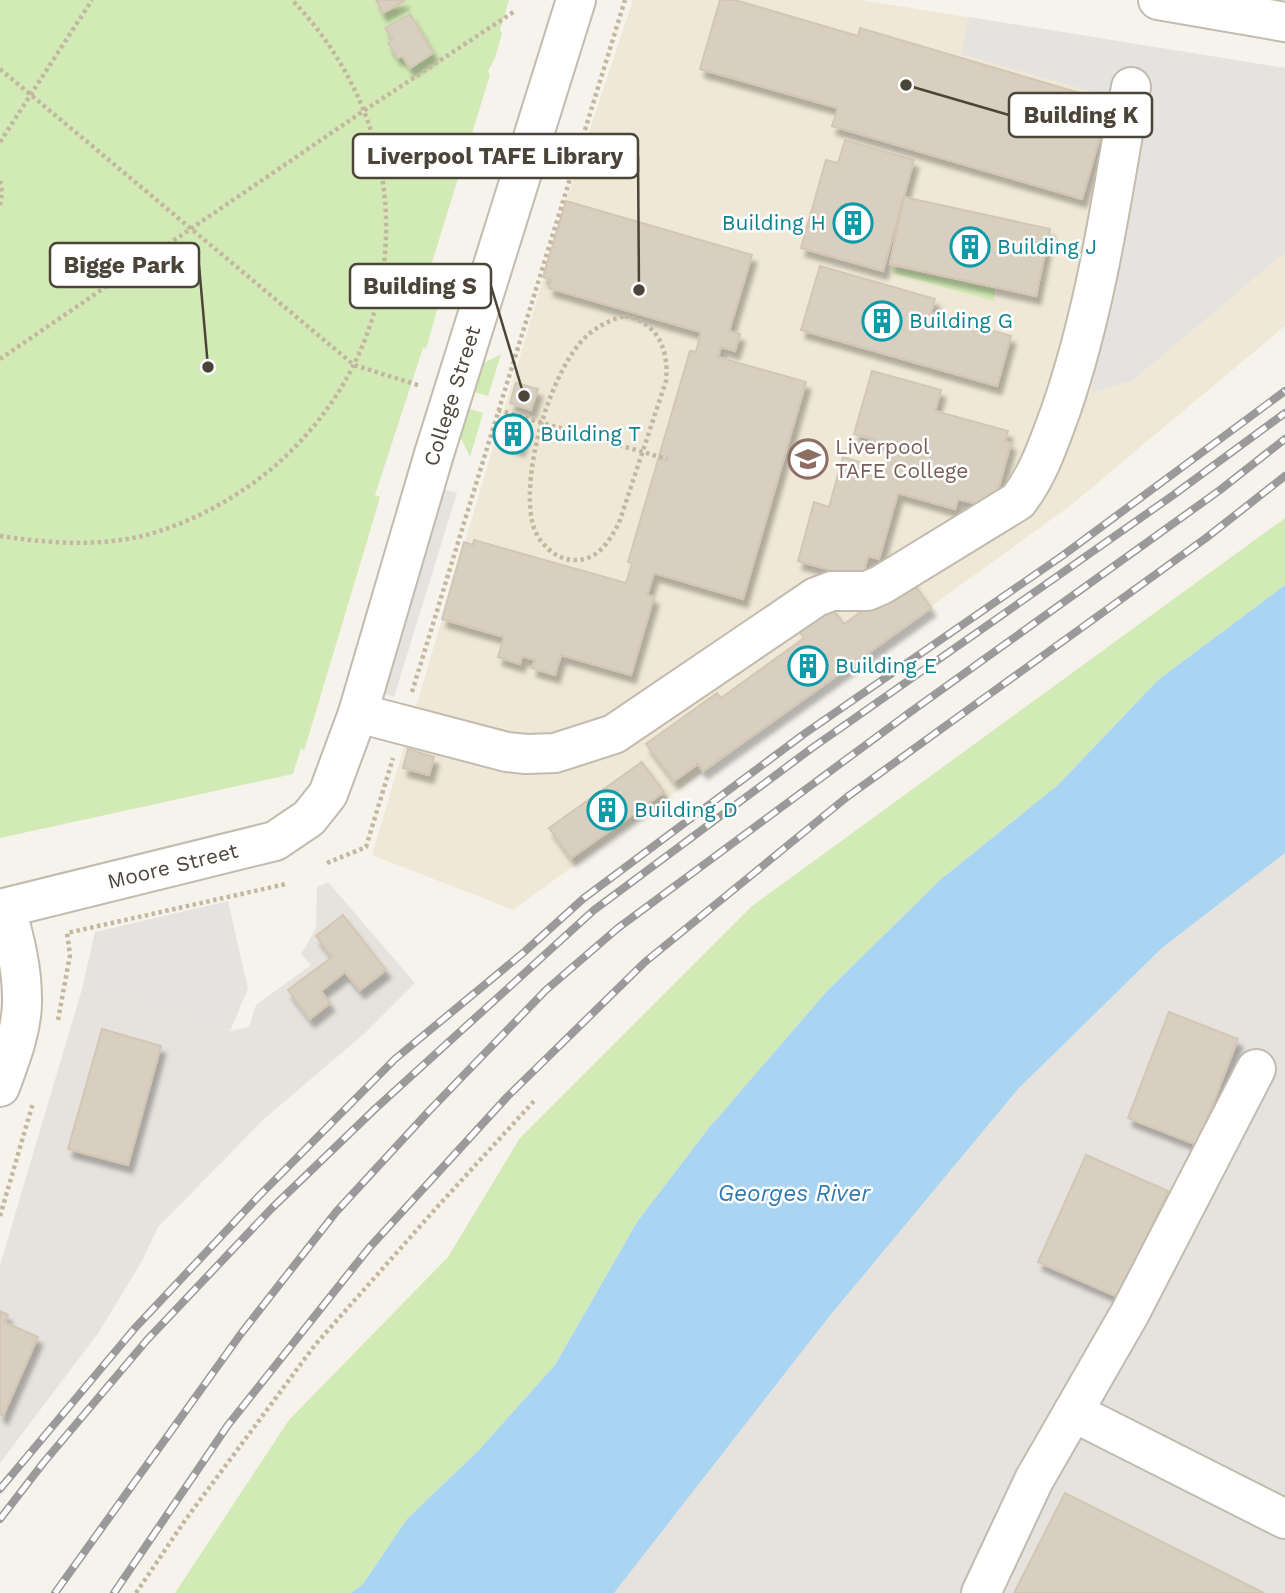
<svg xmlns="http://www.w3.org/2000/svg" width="1285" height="1593" font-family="'Work Sans',sans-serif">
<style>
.industrial{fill:#e6e2dd}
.education{fill:#efe8d6}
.green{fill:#d2eab5}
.parking{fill:#e5e3e0}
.water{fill:#a9d4f2}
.building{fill:#d8cfc1;stroke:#d3c7b4;stroke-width:2;filter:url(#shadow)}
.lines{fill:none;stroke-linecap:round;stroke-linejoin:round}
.minor-casing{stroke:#c2bbae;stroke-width:42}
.path{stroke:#c4b79f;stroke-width:4.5;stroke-dasharray:3.5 3.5;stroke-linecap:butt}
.minor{stroke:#fff;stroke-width:38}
.rail-casing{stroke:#9a9a9a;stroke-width:8}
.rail{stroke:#fff;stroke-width:5;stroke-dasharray:16;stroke-linecap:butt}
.labels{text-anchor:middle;stroke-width:5;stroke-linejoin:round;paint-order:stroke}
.culture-label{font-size:21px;fill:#0d838f;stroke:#fff;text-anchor:start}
.street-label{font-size:21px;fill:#4b4439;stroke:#fff}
.education-label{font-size:21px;fill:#785e54;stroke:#fff;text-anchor:start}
.water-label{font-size:23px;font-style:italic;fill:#2e7ab2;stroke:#fff}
.leader{fill:none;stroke:#4b4439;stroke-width:2.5}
.callout-dot{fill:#4b4439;stroke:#fff;stroke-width:2.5}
.callout{fill:#fff;stroke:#4b4439;stroke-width:2.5}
.callout-label{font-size:23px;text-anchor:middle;font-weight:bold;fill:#4b4439}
</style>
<defs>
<filter id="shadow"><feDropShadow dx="4.5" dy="8" stdDeviation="2" flood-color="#0004"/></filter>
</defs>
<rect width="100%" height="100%" fill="#f6f3ec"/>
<!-- industrial -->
<path class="industrial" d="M1285,853v740h-671l214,-275 190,-229 144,-141z
M328,882l87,101 -50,50 -101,86 -106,108 -16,34 -43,71 -99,131v-198l82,-276 148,42 19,-4 7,-22 55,-40 -10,-11 15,-25 1,-42z"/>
<!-- education -->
<path class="education" d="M633,0h228l424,68v258l-214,179 -558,405 -141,-55 194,-654z"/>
<!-- green -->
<path class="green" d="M0,0h509l-9,30 2,4 -7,24 -7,13 2,4 -61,197h-2l-6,18 20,6 -15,53 -3,-1 -48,147 5,2 -4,14 -72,240 -3,-3 -8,26 -293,64z
M892,267l103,22 -1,12 -102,-28z
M501,354l-13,42 -18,-5 7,-24z
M466,408l17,5 -13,44 -12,-25z
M1285,518v67l-127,95 -100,105 -118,95 -113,111 -119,138 -71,93 -82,143 -76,85 -72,69 -44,65 -12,9h-176l114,-173 159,-163 72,-119 232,-232z"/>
<!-- parking -->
<path class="parking" d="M969,17l316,51v184l-152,128 -42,13 47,-288 -177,-51z
M440,488l17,5 -63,204 -18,-5z
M228,901l20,88 -18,42 -148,-42 13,-57z"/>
<!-- water -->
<path class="water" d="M1285,585v268l-123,95 -144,141 -190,229 -214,275h-263l12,-9 44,-65 72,-69 76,-85 82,-143 71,-93 119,-138 113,-111 118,-95 100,-105z"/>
<!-- building -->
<path class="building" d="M376,0h27l1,1 -21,12z
M720,0h15l123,36 2,-8 250,74 -28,97 -250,-73 6,-18 -138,-39z
M410,14l23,39 -23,15 -8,-12 -4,2 -10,-15 5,-3 -8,-12z
M845,140l69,20 -31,111 -82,-23 25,-88 12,3z
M904,197l146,32 -14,67 -146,-32z
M566,201l186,54 -23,76 11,3 -5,17 -14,-4 -3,10 88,25 -63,217 -89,-26 -7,22 7,2 -23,78 -70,-20 -6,20 -23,-7 3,-8 -13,-4 -2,8 -22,-7 6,-20 -62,-18 22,-77 9,3 1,-5 152,43 6,-19 -4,-2 62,-211 6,1 5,-20 -152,-44 2,-8 -8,-3z
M820,266l115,33 -4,14 80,23 -14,50 -196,-56z
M872,371l69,19 -6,21 73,20 -3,10 6,2 -18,65 -35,-9 -3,10 -57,-16 -19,66 -11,-3 -6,23 -64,-18 16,-59 15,5 14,-50 40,12 7,-25 -36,-10z
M516,383l22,6 -7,21 -21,-7z
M505,421l22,6 -7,21 -21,-7z
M909,577l22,31 -228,163 -5,-7 -24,17 -28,-37 71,-51 4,5 83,-60 -5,-7 33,-23 12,16z
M408,749l26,8 -5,18 -26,-7z
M642,762l22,30 -93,66 -22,-30z
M343,915l43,55 -26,20 -15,-18 -24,19 9,12 -20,16 -22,-29 44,-33 -16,-21z
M1169,1012l69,27 -41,106 -69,-27z
M102,1029l59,17 -33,119 -60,-16z
M1086,1155l82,36 -48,107 -82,-36z
M0,1311l8,4 -4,7 34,15 -35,79 -3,-2z
M1065,1493l199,100h-250z"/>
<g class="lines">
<!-- minor casing -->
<g class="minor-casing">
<g id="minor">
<path d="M1158,0l127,22"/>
<path d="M358,713l149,39 19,2 29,-1 59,-19 202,-137 16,-6h35l14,-6 137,-84c21,-27 31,-59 43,-91 36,-104 51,-214 70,-323"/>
<path id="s1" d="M0,909l275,-68 34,-23 19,-24 30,-81 76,-259 142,-454"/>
<path d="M0,1087c10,-27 23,-59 22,-89 0,-31 -8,-61 -16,-90"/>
<path d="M1073,1412l212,107"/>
<path d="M981,1593l53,-113 96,-167 126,-244"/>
</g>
</g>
<!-- path -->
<path class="path" d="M0,69l354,296 67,21
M0,142l92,-142
M0,181l2,11 -2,13
M625,316c33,6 44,34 41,65l-47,142c-6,11 -12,22 -22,30 -27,19 -59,-3 -65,-32 -10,-49 16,-140 48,-178 12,-14 28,-23 45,-27z
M0,359l365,-249 150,-99
M498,410l169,49
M0,536c47,7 95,11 142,0 48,-12 97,-39 134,-71 142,-125 146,-330 16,-465
M412,692l213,-692
M327,863l39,-16 27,-89
M58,1020l12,-65 -3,-22 219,-49
M0,1216l33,-113
M136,1593l50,-74 129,-174 123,-139 97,-106"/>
<!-- minor -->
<use href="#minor" class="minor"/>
<!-- rail casing -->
<g class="rail-casing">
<path id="rail" d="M0,1489l135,-161 123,-131 137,-138 128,-106 61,-55 220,-164 258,-178 223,-165
M0,1519l44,-57 103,-122 125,-132 104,-100 218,-198 218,-162 360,-252 113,-83
M55,1593l185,-258 96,-123 93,-101 117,-121 72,-62 291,-215 311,-223 65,-51
M114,1593l114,-168 141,-177 138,-151 138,-135 202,-165 359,-259 79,-62"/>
</g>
<!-- rail -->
<use href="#rail" class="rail"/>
</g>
<!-- icons -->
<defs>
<g id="building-ring" transform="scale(2.0125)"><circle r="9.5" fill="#fff" stroke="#0f9aa8" stroke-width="1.5"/><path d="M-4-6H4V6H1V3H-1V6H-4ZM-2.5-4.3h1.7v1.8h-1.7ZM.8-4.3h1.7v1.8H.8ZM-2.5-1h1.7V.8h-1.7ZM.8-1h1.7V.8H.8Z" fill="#0f9aa8"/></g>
<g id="university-ring" transform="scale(2.0125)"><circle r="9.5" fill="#fff" stroke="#8d6e63" stroke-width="1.5"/><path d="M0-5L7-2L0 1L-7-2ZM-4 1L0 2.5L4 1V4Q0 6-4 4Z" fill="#8d6e63"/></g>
</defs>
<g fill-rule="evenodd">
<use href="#building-ring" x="853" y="223"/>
<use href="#building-ring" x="970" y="247"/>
<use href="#building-ring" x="882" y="321"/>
<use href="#building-ring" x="513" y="434"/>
<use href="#university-ring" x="808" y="459"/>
<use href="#building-ring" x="808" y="666"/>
<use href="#building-ring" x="607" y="810"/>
</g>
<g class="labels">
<!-- culture labels -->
<g class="culture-label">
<text x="826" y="230" text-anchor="end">Building H</text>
<text x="997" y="254">Building J</text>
<text x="909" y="328">Building G</text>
<text x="540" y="441">Building T</text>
<text x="835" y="673">Building E</text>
<text x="634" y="817">Building D</text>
</g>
<!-- street labels -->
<g class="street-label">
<text dy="7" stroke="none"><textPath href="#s1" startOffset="772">College Street</textPath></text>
<text dy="7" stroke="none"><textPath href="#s1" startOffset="178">Moore Street</textPath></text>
</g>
<!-- education labels -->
<g class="education-label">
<text x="835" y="454">Liverpool<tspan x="835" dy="24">TAFE College</tspan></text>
</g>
<!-- water labels -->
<g class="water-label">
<text x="794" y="1201">Georges River</text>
</g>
</g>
<!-- callouts -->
<path class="leader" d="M906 85L1009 115M639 290L638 156M208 367L199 265M524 396L491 286"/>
<g class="callout-dot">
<circle cx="906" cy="85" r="7"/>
<circle cx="639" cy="290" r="7"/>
<circle cx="208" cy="367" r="7"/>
<circle cx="524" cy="396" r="7"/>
</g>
<g class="callout">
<rect x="1009" y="93" width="143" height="44" rx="7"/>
<rect x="353" y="134" width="285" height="44" rx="7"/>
<rect x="50" y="243" width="149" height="44" rx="7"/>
<rect x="350" y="264" width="141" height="44" rx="7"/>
</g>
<g class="callout-label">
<text x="1081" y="123">Building K</text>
<text x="495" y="164">Liverpool TAFE Library</text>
<text x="124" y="273">Bigge Park</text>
<text x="420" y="294">Building S</text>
</g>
</svg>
